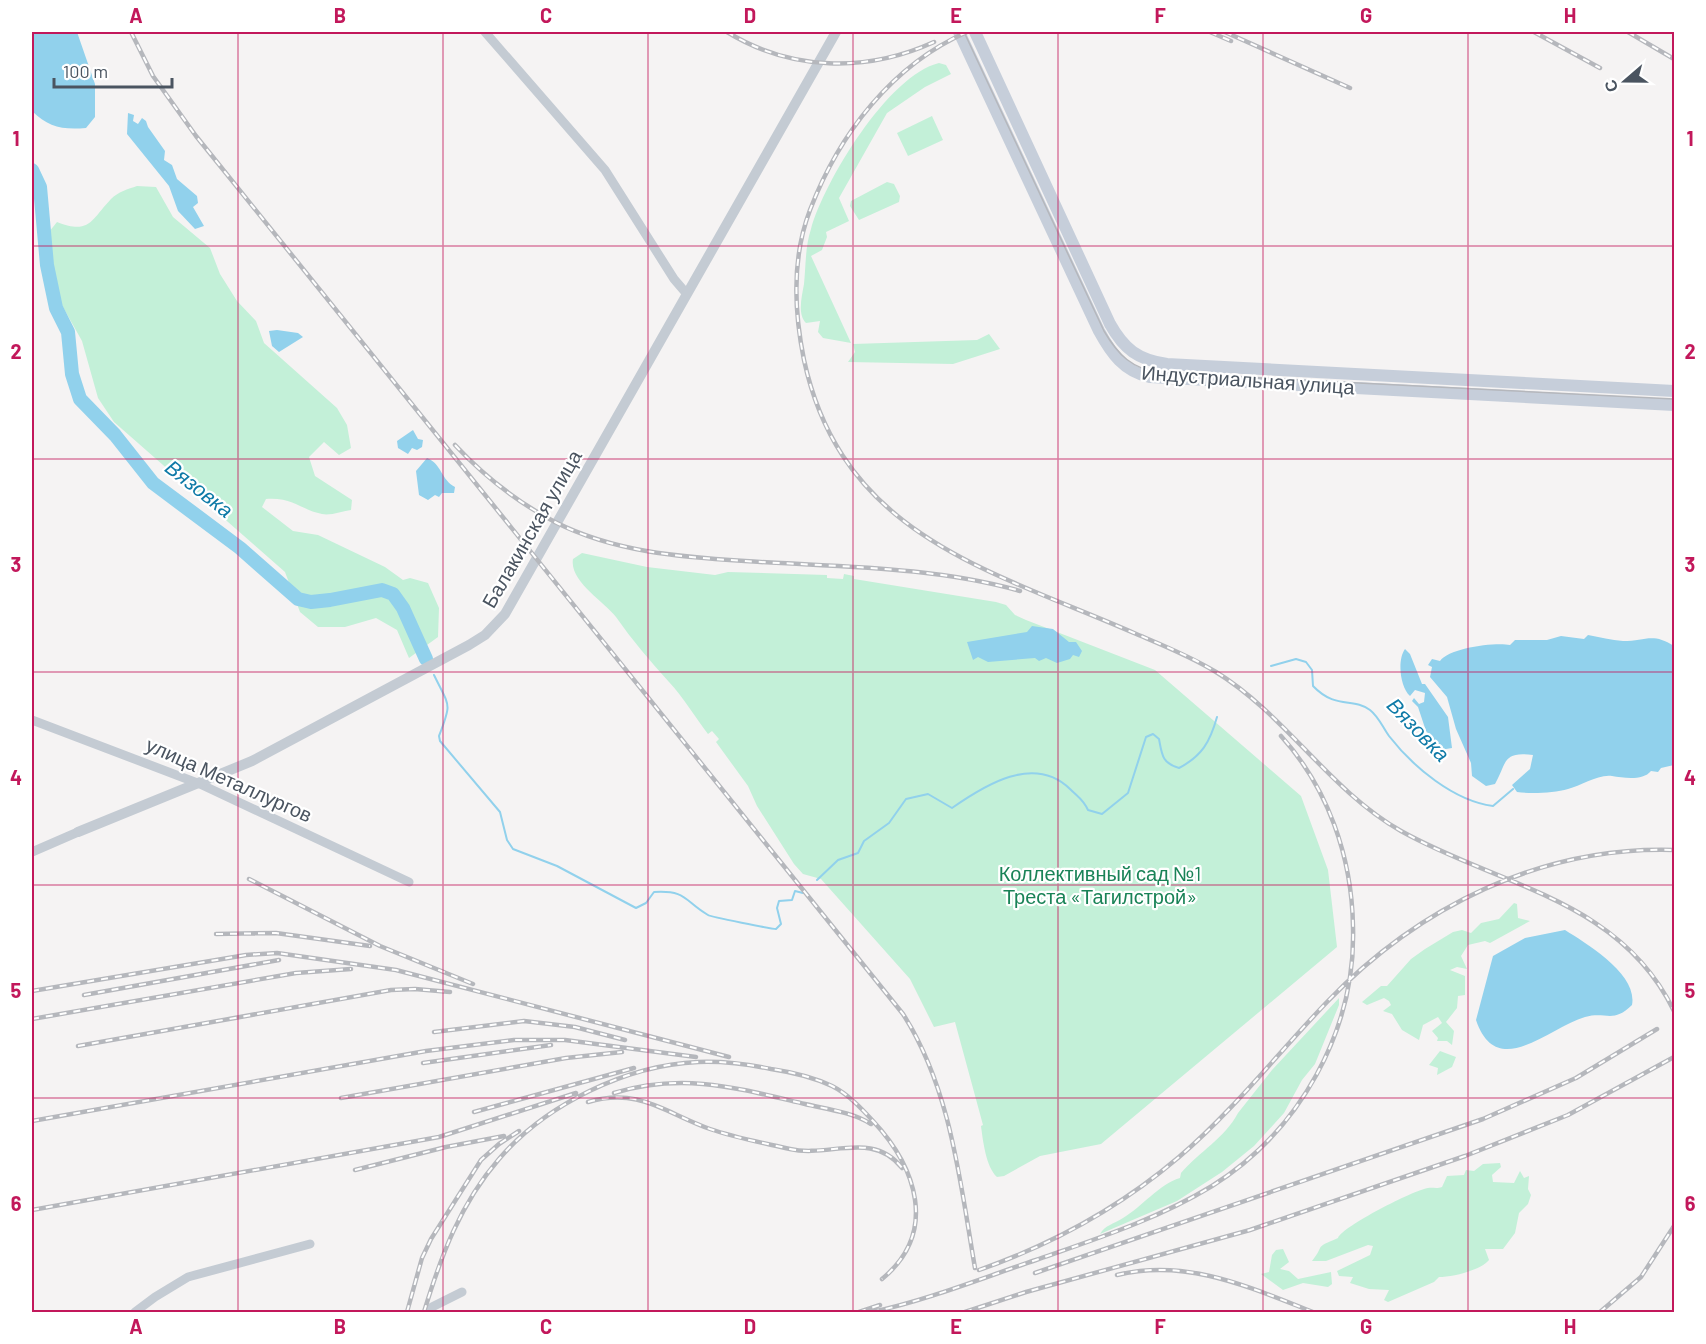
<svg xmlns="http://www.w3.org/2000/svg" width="1706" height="1344" font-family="Barlow,sans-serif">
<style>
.green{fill:#c3f0d8}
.water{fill:#91d1ec}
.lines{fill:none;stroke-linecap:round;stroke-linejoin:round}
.stream{stroke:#91d1ec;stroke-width:2}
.river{stroke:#91d1ec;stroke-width:14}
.minor{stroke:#c4cbd3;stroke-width:9}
.tertiary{stroke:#c4cbd3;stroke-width:10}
.secondary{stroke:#c6ceda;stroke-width:12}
.tram{stroke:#b5b7bc;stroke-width:1.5}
.rail-casing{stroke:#b5b7bc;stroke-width:4.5}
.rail{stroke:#fff;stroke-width:2;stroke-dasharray:7;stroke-linecap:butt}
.grid{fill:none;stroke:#c2185b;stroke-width:1.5;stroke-opacity:0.55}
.labels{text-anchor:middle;stroke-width:4.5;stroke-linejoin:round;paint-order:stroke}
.street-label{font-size:20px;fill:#4a5460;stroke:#fff}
.park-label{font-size:20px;fill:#198357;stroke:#fff}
.water-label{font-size:21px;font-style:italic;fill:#0e7aa7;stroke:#fff}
.neatline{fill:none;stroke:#c2185b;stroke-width:2}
.grid-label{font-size:20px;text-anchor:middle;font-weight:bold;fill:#c2185b}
</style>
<rect width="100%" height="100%" fill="#f5f3f3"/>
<!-- green -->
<path class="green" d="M939,63l7,2 5,9 -26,13 -38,26 -48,85 10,23 -23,11 1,5 -5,13 -11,6 40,87 -28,-5 -5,-6 2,-11 -14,2c-9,-9 -4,-27 -2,-39 2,-19 1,-37 7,-55 13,-47 77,-154 128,-166z
M932,116l11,24 -35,16 -11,-23z
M887,182l7,2 6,12 -1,6 -40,18 -9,-14 1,-5z
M137,186l19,1 17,30 37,31 10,26 17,27 19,20 8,22 73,65 10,17 4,23 -12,7 -15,-13 -15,15 6,19 37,24 -1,10c-8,1 -21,6 -29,4 -21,-4 -29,-17 -56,-15l-4,8 31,24 25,4 67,32 18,13 7,-2 18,5 11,25 -1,29 -29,21 -12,-28 -21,-12 -31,9h-27l-18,-15 -15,-40 -171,-150 -16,-24 -16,-57 -28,-50 -5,-59 8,-10c33,13 34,-2 54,-23 7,-7 17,-10 26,-13z
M989,334l11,15 -47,15 -105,-2 7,-10 -2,-8 124,-4z
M582,553l65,14 68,8 13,-3 99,3v3l16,1 1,-5 10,2v3l142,23 10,3 9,10 11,5 129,50 146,126 27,74 9,77 -236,197 -61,12 -36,20 -7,1c-11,-10 -14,-36 -16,-51l2,-1 -28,-103 -21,5 -24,-48 -89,-100 -18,-5 -9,-10 -37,-58 -9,-20 -32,-44 3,-3 -7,-8 -4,3c-13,-17 -25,-37 -39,-52 -19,-21 -37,-42 -53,-65 -11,-15 -47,-36 -43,-58z
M1514,903l3,1 1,14 12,3 -40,22 -5,-2 -17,4 -7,11 6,13 -10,-2 -7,3 15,6v19l-7,1 -1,12 -11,14 8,9 -2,14 -5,-4h-10l1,-3 -6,-7 10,-8 -4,-6 -15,8 -4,15 -17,-10 -10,-16 -9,-3 8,-6 -2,-4 -5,-3 -17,7 -5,-3 19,-16h6l24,-27 14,-10 28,-17 9,-2 9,3 10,-10 18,-4z
M1339,998v7l-24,59 -13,16 -18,33 -30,33 -32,26 -45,29 -77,33c5,-9 14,-10 23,-16 19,-11 36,-34 57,-40l1,-5c19,-22 43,-34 57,-60l34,-43z
M1440,1051l16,6 -4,10 -15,8 1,-7 -9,-3z
M1500,1163l1,4 -9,8 1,7 21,1 6,-12 4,7 5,-2 -1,13 3,6 -3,9 -9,9 -4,20 -12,16h-18l4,11c-8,10 -36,17 -50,17l-5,5 -46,20 -4,-2 5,-10 -20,-1 -19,-6 3,-6 -14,-1 -2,-5 33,-16 3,-9 -5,-1 -42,16h-14c14,-17 0,-12 26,-23 5,-12 76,-48 90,-50 5,-1 8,1 14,-1l5,-11 17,-1 2,-5 8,1 9,-7z
M1283,1249l6,13 -9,7 9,2 9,8 33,-7 1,12 -4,3 -25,-4 -20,7 -22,-16 8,-2 3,-17 4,-5z"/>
<!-- water -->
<path class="water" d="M32,32h45l18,52v33l-9,11c-24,2 -38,-1 -54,-17z
M128,113l6,2 -1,6 5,3 4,-6 4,3 2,6 17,24 -1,9 8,5 5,14 20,17 1,7 -5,4 11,19 -9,3 -17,-18 -9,-25 -42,-52z
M277,330l21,3 5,4 -24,15 -7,-6 -3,-15z
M413,430l5,9 5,1 -1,7 -5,3 -5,-2 -4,6 -10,-6 -1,-7z
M427,458c15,6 14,22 28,29l-1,6h-12l-3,4 -4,-2 -7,5 -9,-5 -3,-24z
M1032,626l21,3 16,13h7l6,9 -3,6 -6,-2 -3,4 -13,4 -11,-5 -7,3 -4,-3 -47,4 -10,-5 -5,3 -6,-18 60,-10z
M1588,635c12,2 23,5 35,6 22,0 30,-9 51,5v119l-13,3 -3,4 -7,-1c-8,10 -27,7 -39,5 -14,-2 -31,10 -44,13 -14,4 -37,5 -51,3l-5,-7 18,-16 3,-14c-31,-4 -26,8 -38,29l-9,2 -14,-10 -1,-13 -15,-34 -9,-32 -17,-20 2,-10 -4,-2 4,-6 8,2c9,-13 55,-19 70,-16l5,-5h32l14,-4 23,3z
M1405,649l5,5 12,30h3l23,33 4,31 -12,2 -14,-19 -8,-24 -6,-6 2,-3 5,6 5,-2 1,-9 -10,-3 -5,6c-10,-9 -13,-36 -5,-47z
M1565,930c22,14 73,44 67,75 -19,19 -26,6 -47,12 -36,10 -88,65 -109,3l17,-64 32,-18z"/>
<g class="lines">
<!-- stream -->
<path class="stream" d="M1271,666l25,-7 10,3 6,8 1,16c23,24 40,11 57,24 9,7 13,18 19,26 24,31 65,65 104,70l20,-17
M434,675c16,33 18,27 5,61l1,5 60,71 7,28 6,9 44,17 79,42 10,-5 8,-11c33,-2 30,9 54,23 3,2 64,14 68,14l5,-5 -4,-16 2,-7 13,-1 3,-9 8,2
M817,880l21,-20 20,-7 6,-12 25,-18 17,-24 22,-5 24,14c33,-23 82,-54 118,-19 8,8 13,10 18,21l14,4 26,-21 18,-56 7,-3 6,5c3,16 3,24 20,29 23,-12 31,-26 38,-51"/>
<!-- river -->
<path class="river" d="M32,170l8,17 7,78 9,43 12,24 4,42 8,25 35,36 38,48 87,65 58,51 13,3 19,-2 52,-10 11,4 10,14 23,51"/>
<!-- minor -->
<path class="minor" d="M485,32l120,138 69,109 12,14
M32,720l168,64 209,98
M32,852l46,-20
M135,1312l20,-15 33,-20 122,-33
M429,1312l3,-5 30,-15"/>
<!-- tertiary -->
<path class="tertiary" d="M78,832l174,-71 217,-116 16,-10 20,-21 331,-582"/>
<!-- secondary -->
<path class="secondary" d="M959,32l140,299c12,22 25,41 51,46l524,28
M975,32l135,292c14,25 28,36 57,40l507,27"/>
<!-- tram -->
<path class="tram" d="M964,32l140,299c14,24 28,38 57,42l513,26"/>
<!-- rail casing -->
<g class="rail-casing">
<path id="rail" d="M131,32l22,44 43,60 707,878c48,75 57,168 72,254
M727,32c64,39 139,41 207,10
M967,32c-75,33 -128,102 -157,178 -18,47 -16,101 -6,150 38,176 186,210 330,273 28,12 56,23 82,39 70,43 113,118 185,159 98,55 219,68 273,180
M1210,32l21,9
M1225,32l125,56
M1534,32l66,36
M1628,32l46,27
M455,445c29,31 62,57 100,77 59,30 125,35 190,39 91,6 187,5 275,30
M249,879l131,67 93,38
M216,934l60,-1 94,13
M32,991l214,-36 31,-2 119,17 333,87
M84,995l195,-35
M32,1019l264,-46 55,-4
M434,1032l90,-11 51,6 50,13
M78,1046l313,-56 24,-1 35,3
M423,1063l128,-18
M614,1093c69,-21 123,-5 191,11 21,5 47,8 66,20
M341,1098l225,-40 56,-6
M588,1102c51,-15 77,11 122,27 26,9 54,14 80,20 39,9 83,-19 112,19
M474,1112l160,-44
M32,1121l394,-70 88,-11h51l131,17
M355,1170l91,-23 58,-11
M32,1210l407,-73 137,-44
M979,1270c74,-26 140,-62 200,-113 54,-46 99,-104 148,-155 91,-95 214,-156 347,-152
M1035,1273l448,-154 93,-41 81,-49
M1117,1275c70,-17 132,12 196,37
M407,1312l15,-54 9,-19 50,-79 18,-16 20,-13
M424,1312c17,-56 36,-108 75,-153 47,-55 128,-94 199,-97 25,-1 49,2 73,7 20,3 42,8 61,17 16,8 29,22 41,35 43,46 66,111 9,158
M859,1312l21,-7
M872,1312c56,-12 110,-34 164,-52 60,-21 122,-41 176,-74 88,-55 144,-156 141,-259 -1,-70 -25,-139 -72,-191
M965,1312l61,-20 224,-62 215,-74 103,-41 106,-58
M1600,1312l41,-35 33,-51"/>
</g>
<!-- rail -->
<use href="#rail" class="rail"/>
</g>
<!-- grid -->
<path class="grid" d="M238,32v1280M443,32v1280M648,32v1280M853,32v1280M1058,32v1280M1263,32v1280M1468,32v1280M32,246h1642M32,459h1642M32,672h1642M32,885h1642M32,1098h1642"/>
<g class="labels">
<!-- street labels -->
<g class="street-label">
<text transform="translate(1248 380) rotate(4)" y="7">Индустриальная улица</text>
<text transform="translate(532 529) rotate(-60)" y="7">Балакинская улица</text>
<text transform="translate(229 780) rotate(24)" y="7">улица Металлургов</text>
</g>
<!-- park labels -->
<g class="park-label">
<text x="1100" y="881">Коллективный сад №1<tspan x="1100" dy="23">Треста «Тагилстрой»</tspan></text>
</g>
<!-- water labels -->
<g class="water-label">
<text transform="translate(199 489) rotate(38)" y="7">Вязовка</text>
<text transform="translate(1418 730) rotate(46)" y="7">Вязовка</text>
</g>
</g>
<!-- border -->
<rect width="1706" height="1344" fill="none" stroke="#ffffff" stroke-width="66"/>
<!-- north arrow -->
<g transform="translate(1625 81) rotate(250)" stroke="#ffffff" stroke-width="4.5" paint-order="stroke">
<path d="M0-4.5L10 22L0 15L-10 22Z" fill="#4a5460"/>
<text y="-9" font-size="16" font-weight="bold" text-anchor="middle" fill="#4a5460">С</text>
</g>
<!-- scale -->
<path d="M54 78v9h118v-9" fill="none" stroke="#4a5460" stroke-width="3"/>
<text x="63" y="78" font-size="18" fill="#4a5460" stroke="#ffffff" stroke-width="4.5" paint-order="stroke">100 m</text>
<rect x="33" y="33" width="1640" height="1278" class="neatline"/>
<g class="grid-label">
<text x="136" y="23">A</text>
<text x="340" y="23">B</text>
<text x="546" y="23">C</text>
<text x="750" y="23">D</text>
<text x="956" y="23">E</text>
<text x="1160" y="23">F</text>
<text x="1366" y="23">G</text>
<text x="1570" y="23">H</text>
<text x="16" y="146">1</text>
<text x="1690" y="146">1</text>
<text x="16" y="359">2</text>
<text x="1690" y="359">2</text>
<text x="16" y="572">3</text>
<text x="1690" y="572">3</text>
<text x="16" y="785">4</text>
<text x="1690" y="785">4</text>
<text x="16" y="998">5</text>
<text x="1690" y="998">5</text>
<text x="16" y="1211">6</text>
<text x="1690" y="1211">6</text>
<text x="136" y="1334">A</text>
<text x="340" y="1334">B</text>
<text x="546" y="1334">C</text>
<text x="750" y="1334">D</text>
<text x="956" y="1334">E</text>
<text x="1160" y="1334">F</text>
<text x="1366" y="1334">G</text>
<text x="1570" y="1334">H</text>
</g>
</svg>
